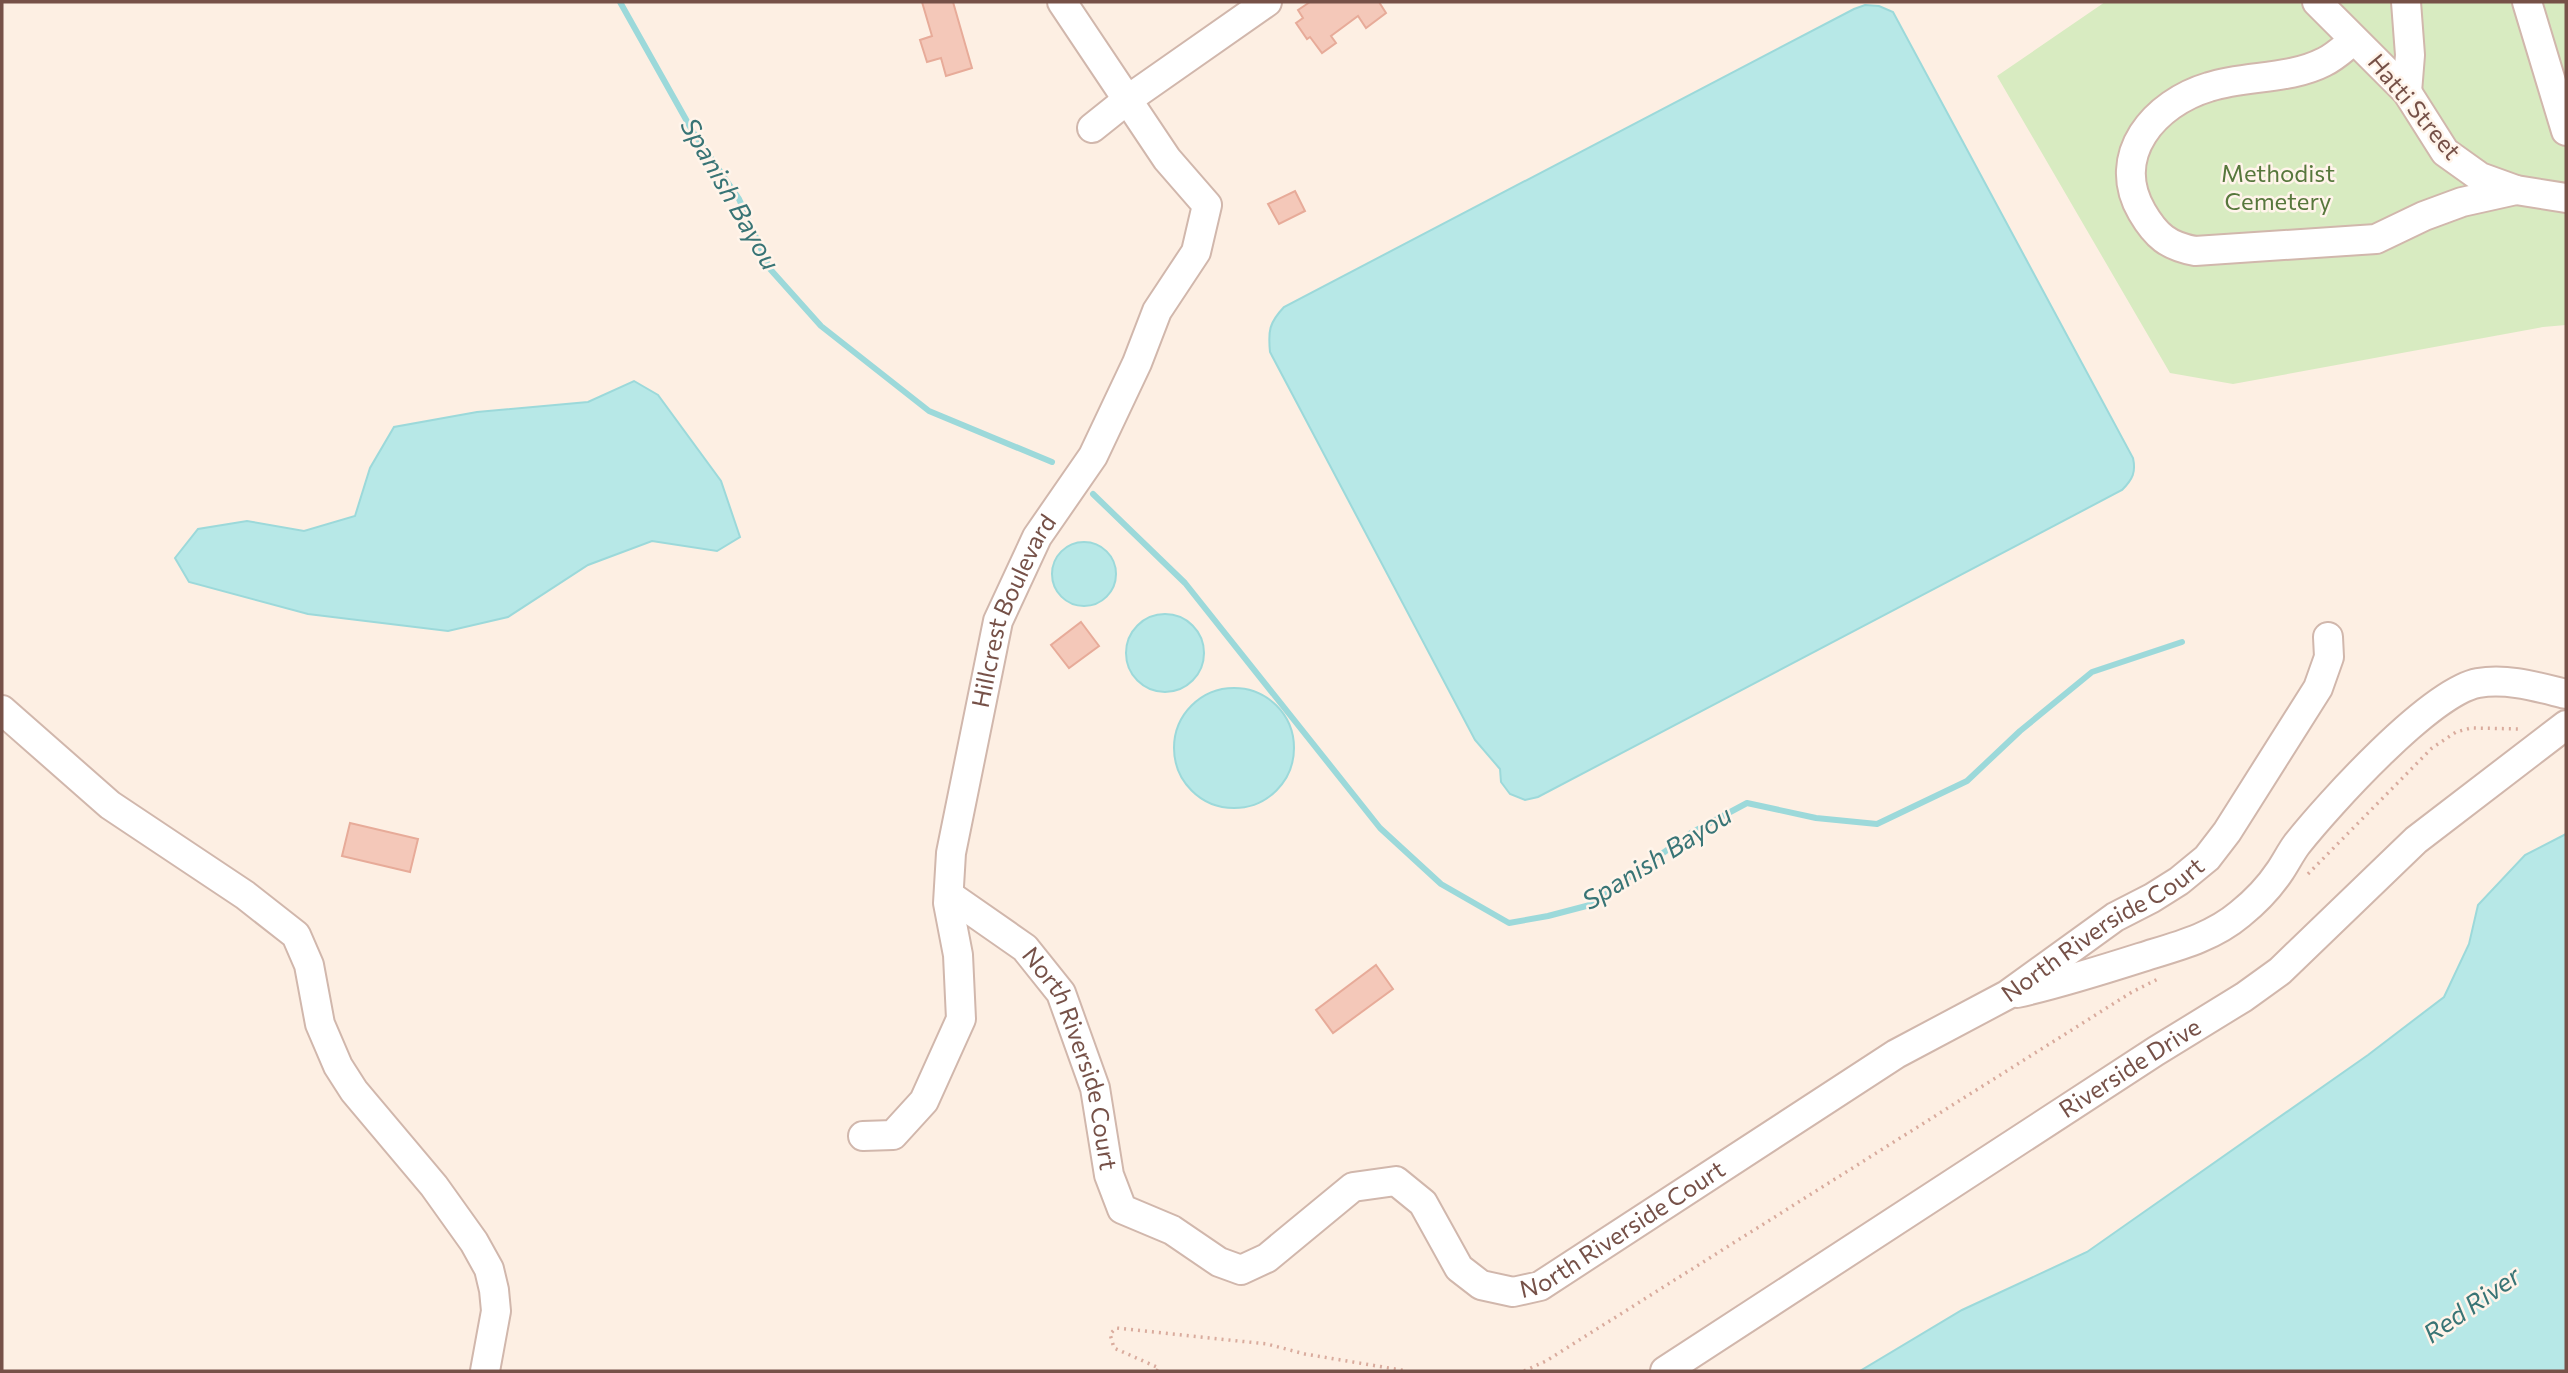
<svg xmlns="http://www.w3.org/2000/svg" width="2568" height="1373" font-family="Commissioner,sans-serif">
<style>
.green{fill:#d8ebc1}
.water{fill:#b7e8e7;stroke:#9cd9da;stroke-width:2}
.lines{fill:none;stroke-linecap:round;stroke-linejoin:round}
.stream{stroke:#9cd9da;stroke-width:6}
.building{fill:#f4c8b9;stroke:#e7ab99;stroke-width:2}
.minor-casing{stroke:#d1b7ac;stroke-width:32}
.path{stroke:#d9ab9d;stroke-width:3.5;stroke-dasharray:2 5;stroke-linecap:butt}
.minor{stroke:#fff;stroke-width:28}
.labels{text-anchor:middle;stroke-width:5;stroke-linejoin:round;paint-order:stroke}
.street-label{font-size:24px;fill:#765148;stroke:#fff4ea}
.park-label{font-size:24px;fill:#57773c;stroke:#fff4ea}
.water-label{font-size:26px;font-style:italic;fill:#387475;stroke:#fff4ea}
</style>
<rect width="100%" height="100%" fill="#fdefe3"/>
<!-- green -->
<path class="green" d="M2105,2h461v323l-23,2 -310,57 -63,-11 -173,-297z"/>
<!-- water -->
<path class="water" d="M1865,5l14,1 14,6 240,446c3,14 0,21 -11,32l-584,307 -13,3 -15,-6 -9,-12 -1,-13 -25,-29 -205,-388c-2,-21 -1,-29 14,-45l570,-298z
M634,381l24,14 63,86 19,56 -23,14 -65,-10 -64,24 -80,52 -60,14 -140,-17 -119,-32 -14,-24 23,-29 49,-8 57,10 51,-15 15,-48 24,-41 83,-15 111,-10z
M1052 574a32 32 0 1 1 64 0a32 32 0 1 1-64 0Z
M1126 653a39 39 0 1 1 78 0a39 39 0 1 1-78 0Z
M1174 748a60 60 0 1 1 120 0a60 60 0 1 1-120 0Z
M2566,834v537h-706l102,-61 125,-58 281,-197 76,-58 25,-53 9,-39 47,-50z"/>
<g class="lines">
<!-- stream -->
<path class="stream" d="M620,2l73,130 46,67 31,70 51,57 108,85 123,51
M1093,494l92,89 195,245 61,56 68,39 39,-7 42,-11 101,-72 56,-30 69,15 61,6 90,-43 53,-50 72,-59 90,-30"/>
</g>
<!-- building -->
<path class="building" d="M922,2h31l19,66 -26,8 -5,-18 -14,4 -7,-22 12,-4z
M1310,2h69l7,11 -20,15 -8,-12 -27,20 5,7 -14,10 -12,-16 -3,2 -11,-16 7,-5 -5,-8z
M1295,191l10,20 -26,13 -11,-20z
M1081,622l18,24 -30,22 -18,-23z
M350,823l68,16 -8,33 -68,-16z
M1376,965l17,24 -60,44 -17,-23z"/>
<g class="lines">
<!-- minor casing -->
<g class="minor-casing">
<g id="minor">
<path d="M2317,2l90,90 38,60 35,25 36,13 50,8"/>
<path d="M2406,2l4,53 -3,37"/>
<path d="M2527,2l39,129"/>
<path d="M2354,40c-9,7 -19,17 -30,22 -35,18 -78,13 -115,25 -54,16 -100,68 -67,125 14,24 26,34 53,39l181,-12 48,-23 38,-14 54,-12"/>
<path d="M1092,128l35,-28 140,-98"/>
<path d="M2,710l108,95 135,90 51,40 13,30 11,59 18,42 16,25 80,95 40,56 15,27 5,21 2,21 -11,60"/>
<path id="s1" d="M949,895l76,53 36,45 34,95 14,87 13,34 50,21 47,32 22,8 26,-12 86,-71 43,-6 27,22 36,65 22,17 32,7 27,-6 356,-232 111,-59 108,-78 37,-19 27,-17 28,-23 20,-26 91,-144 11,-31 -1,-20"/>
<path d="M2017,993c45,-10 88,-24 132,-38 33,-10 65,-19 91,-41 15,-12 30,-28 40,-43 6,-9 11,-19 17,-27 31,-39 133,-152 181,-161 30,-5 59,4 88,11"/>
<path id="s2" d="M863,1136l30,-1 31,-34 37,-82 -3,-64 -10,-52 3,-50 47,-232 39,-84 56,-81 44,-93 20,-52 39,-59 11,-47 -40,-46 -105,-157"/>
<path id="s3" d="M1665,1371l491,-320 88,-54 36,-26 136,-131 150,-115"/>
</g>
</g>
<!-- path -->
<path class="path" d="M2308,874l124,-126 24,-16 15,-4 51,1
M1157,1371l2,-3 -45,-20 -4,-14 6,-6 151,16 38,10 102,17
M1524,1371l22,-10 586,-369 28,-14"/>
<!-- minor -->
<use href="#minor" class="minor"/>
</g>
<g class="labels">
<!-- street labels -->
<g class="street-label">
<text transform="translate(2414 107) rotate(50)" y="8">Hatti Street</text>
<text dy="8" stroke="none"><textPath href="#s2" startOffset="584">Hillcrest Boulevard</textPath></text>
<text dy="8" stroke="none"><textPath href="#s1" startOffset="1558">North Riverside Court</textPath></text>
<text dy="8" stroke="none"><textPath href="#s1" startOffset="215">North Riverside Court</textPath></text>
<text dy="8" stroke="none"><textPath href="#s3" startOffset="555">Riverside Drive</textPath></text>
<text dy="8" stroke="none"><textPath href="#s1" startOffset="990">North Riverside Court</textPath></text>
</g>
<!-- park labels -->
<g class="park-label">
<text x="2278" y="182">Methodist<tspan x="2278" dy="28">Cemetery</tspan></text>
</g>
<!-- water labels -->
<g class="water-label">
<text transform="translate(730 194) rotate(60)" y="9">Spanish Bayou</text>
<text transform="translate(1657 858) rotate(-32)" y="9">Spanish Bayou</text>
<text transform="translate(2472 1305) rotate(-35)" y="9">Red River</text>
</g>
</g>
<!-- border -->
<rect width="2568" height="1373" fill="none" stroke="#765148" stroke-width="7"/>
</svg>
